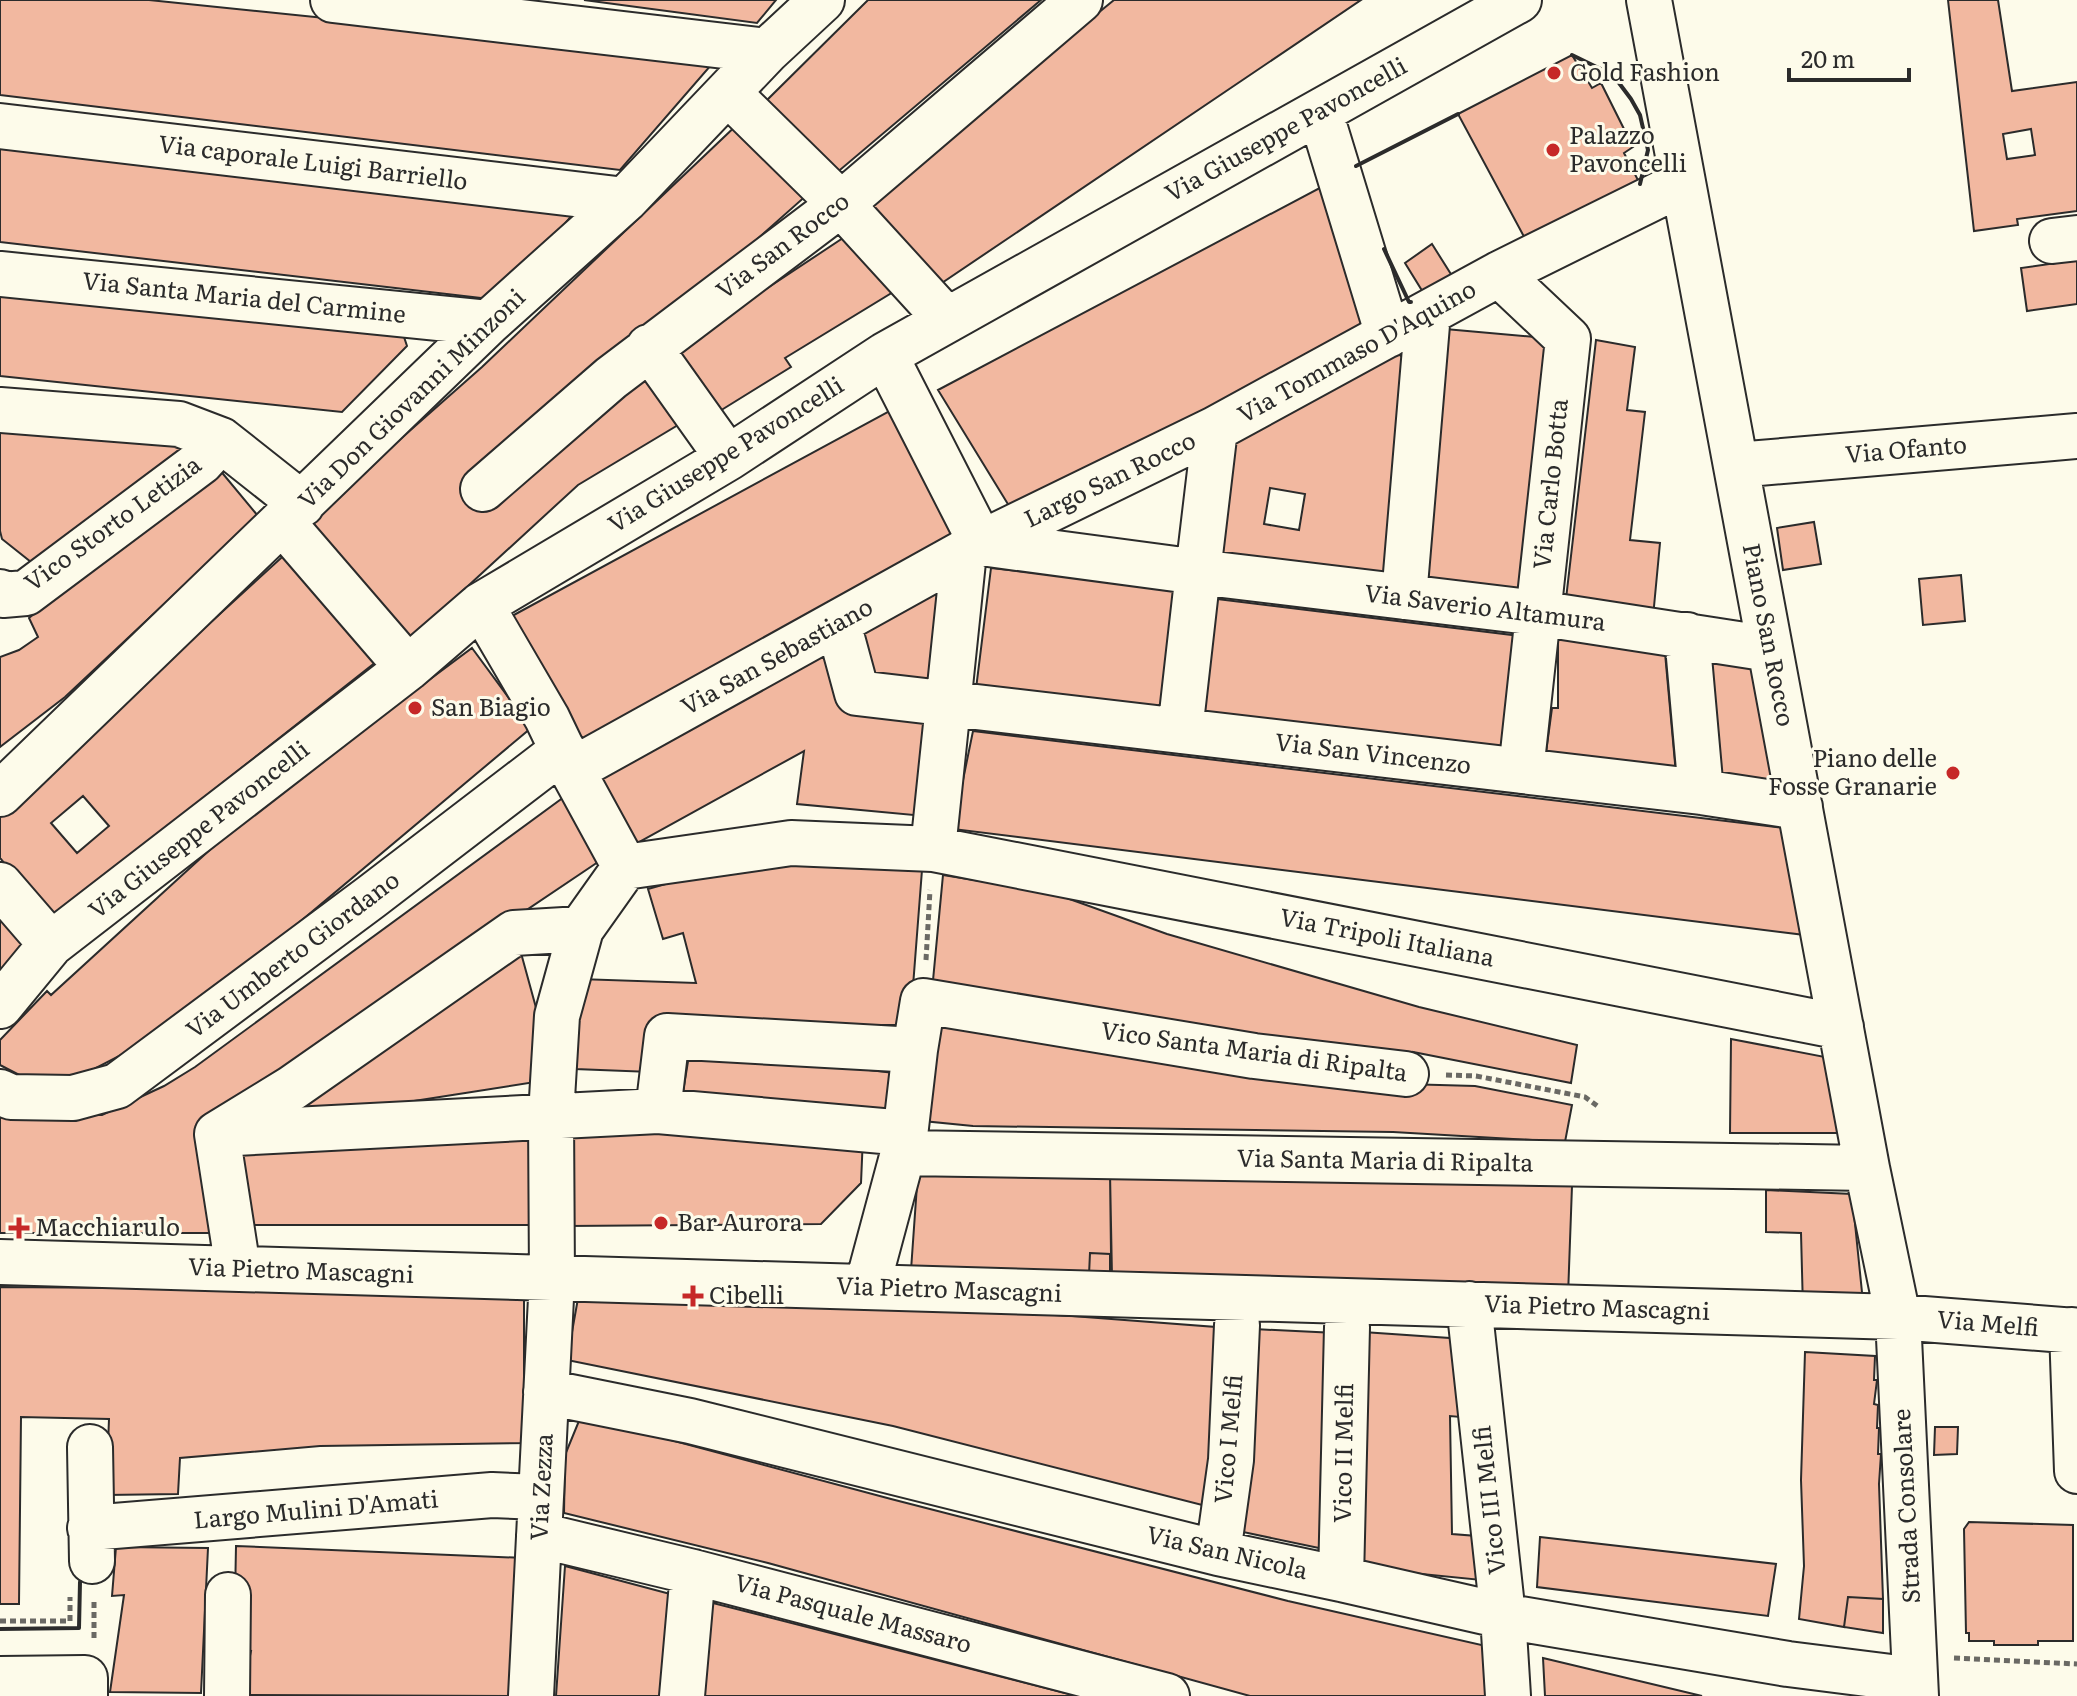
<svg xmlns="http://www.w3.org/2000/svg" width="2077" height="1696" font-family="Literata,serif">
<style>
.building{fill:#f2b8a0;stroke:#2b2b2b;stroke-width:2;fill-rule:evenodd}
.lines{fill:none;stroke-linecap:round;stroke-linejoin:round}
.minor-casing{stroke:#2b2b2b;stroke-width:48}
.path{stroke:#6a6964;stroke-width:5;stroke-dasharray:6 4;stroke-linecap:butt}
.minor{stroke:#fdfbea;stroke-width:44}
.wall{stroke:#2b2b2b;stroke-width:4}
.poi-dot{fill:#c62828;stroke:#fdfbea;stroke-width:3}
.labels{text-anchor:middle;stroke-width:6;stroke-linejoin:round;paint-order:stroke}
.poi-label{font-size:24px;fill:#2b2b2b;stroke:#fdfbea;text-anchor:start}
.street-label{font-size:24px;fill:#2b2b2b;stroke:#fdfbea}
</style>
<rect width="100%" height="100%" fill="#fdfbea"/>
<!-- building -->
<path class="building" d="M0,0h149l420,43 143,21 -92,106 -620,-75z
M584,0h192l-19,23z
M868,0h173l-207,175 -73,-69z
M1114,0h247l-431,291 -75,-80z
M1948,0h50l14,91 65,-9v129l-60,8 1,6 -44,6zM2031,129l4,26 -28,4 -4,-25z
M1572,55l20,33 9,-5 32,64 -9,6 16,31 -112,60 -70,-130z
M742,120l66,74 -176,156 56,69 -110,66 -171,157 -103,-118 178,-157z
M0,148l573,66 -66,79 -26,5 -481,-56z
M1331,182l37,145 -354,187 -76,-124z
M849,234l49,55 -113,69 6,9 -76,47 -41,-64z
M1432,244l22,35 -28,18 -21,-34z
M2077,260v44l-50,7 -6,-43z
M0,293l403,41 4,12 -65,66 -342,-36z
M1445,329l102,9 -22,265 -105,-13z
M1596,340l39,7 -8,63 18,2 -15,128 30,3 -7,74 -87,-18z
M1395,352l9,6 -16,224 -176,-25 17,-113zM1270,488l35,6 -6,36 -35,-6z
M895,408l70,133 -380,206 -73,-131z
M0,431l195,10 -8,23 -156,98 -29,-23 -2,-8z
M214,463l44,53 -193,181 -65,50v-90l19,-7 19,-13 -9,-19z
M1814,522l7,42 -38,6 -6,-42z
M292,548l89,110 -331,261 -50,-61v-43zM83,796l26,30 -32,27 -26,-30z
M991,568l194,22 -21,124 -188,-25z
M1961,575l4,46 -42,4 -4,-46z
M936,593l12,14 -8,76h-75l-14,-49z
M1209,598l311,38 -10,118 -317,-37z
M1558,636l107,17 11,121 -131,-14 7,-52h6z
M472,648l59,80 -279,234 -94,74 -91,47 -38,-3 -29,-15v-25l47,-49 4,4 198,-181z
M828,648l104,69 -8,99 -127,-12 7,-53 -170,94 -38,-70z
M1709,659l42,5 23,122 -56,-8z
M973,731l812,97 20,107 -852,-106z
M564,797l34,65 -214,144 -185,119 25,108h-224v-118h102l62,-29 31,-19z
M756,861l166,9 -12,155h-258l-1,47 -76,-3 4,-90 117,4 -13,-50 -20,6 -15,-50 74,-21z
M943,875l107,17 117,42 252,73 158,38 -6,38 -158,-31 -1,9 -480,-70z
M0,904l41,39 -41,42z
M518,942l20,73 10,65 -243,38 -4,-24z
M935,1017l327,53v10l213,6 97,19 -7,37 -172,-10 -420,-6 -50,-5z
M1731,1039l94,18 14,76h-109z
M690,1049l213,25 -7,43 -213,-25z
M573,1129l290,7 -2,47 -40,41 -254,2z
M535,1140l-1,85h-291l-6,-82z
M918,1171l192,2 1,81 -21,-1 -1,22 -178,-5z
M1110,1173l462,13 -4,110 -456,-19z
M1766,1190l86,4 12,118 -61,-3 -2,-76 -35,-1z
M1090,1253l20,1v21h-21z
M0,1287l524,4v89h12l-3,63 -213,3 -140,12 -2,36 -72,1 3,-76 -88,-2 -2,187h-19z
M580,1287l492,29 157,12 -19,179 -317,-81 -326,-66z
M1254,1329l82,4 2,219 -95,-20z
M1363,1332l101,7 8,79 -22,-2 2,118 25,2 4,44 -119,-12z
M1805,1352l70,4 -1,24h3l-3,24 4,1 -1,23h2l-1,26h3l-2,30 4,115 -35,-2 -4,30 -45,-8 5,-53 -3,-86z
M581,1416l310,83 397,102 198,45 4,50h-240l-482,-133 -204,-50 1,-58z
M1935,1427h23l-1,27 -23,1z
M1969,1522l104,3v116h-35v4h-44v-4h-25v-8h-3l-2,-104z
M1540,1537l236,27 -8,52 -231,-29z
M236,1546l289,12 -6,138 -277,-1 9,-44 -17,-1z
M116,1547l92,1 -7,145 -91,-1 14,-97 -12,1z
M565,1566l109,29 -11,101h-107z
M1848,1597l35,2v34l-39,-6z
M709,1602l368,94h-379z
M1543,1658l159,38h-157z"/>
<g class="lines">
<!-- minor casing -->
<g class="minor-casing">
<path id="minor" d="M333,0l434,51
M1649,0l218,1168 31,149 18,379
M728,93l113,111 105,115
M1320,112l68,223
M0,126l625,74
M2052,241l25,-3
M0,274l488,49
M1499,274l69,65 -47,432
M649,347l79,111
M885,355l96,188
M0,410l179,14 42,16 81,64
M1215,429l284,-155 184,-91
M1736,465l341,-29
M483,489l128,-111 230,-174 239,-204
M283,523l125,145
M0,592l3,3 23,-2 175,-131 20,-22
M1404,597l24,-284
M481,605l66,113 25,52 53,97
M838,623l19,70 844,99 99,15
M1687,635l14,157
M1180,731l18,-159 339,41 233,36
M572,770l409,-227 234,-114 -17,143 -217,-29
M0,794l488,-471 137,-123 142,-149 55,-51
M933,849l31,-297
M0,885l51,59
M0,1006l51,-62 357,-276 73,-63 247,-147 157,-103 634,-355
M0,1092l11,5 62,1 44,-12 254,-189 192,-147
M658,1111l9,-75 248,14
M217,1134l441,-23 247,22
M903,1153l964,15
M0,1262l1898,55 179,14
M238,1269l-21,-135 75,-46 222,-155 67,-4
M867,1287l36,-134 12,-103 8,-49 331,55 152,18
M1469,1304l34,312 5,80
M2072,1330l5,141
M546,1392l144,29 528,132 123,26 162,37 285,48 127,16
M90,1447l2,114
M90,1528l402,-33 49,2
M539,1535l154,37 474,124
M1218,1553l13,-93 6,-135
M1341,1579l6,-252
M0,1679l85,-1v18
M227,1696l1,-101
M531,1696l21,-418 -1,-163 6,-99 24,-87 44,-62 166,-24 142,6 908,178
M682,1696l11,-124"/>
</g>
<!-- path -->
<path class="path" d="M926,960l4,-70
M1446,1075l30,1 109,21 15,11
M0,1621h70v-24
M94,1638v-38
M1954,1658l123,6"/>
<!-- minor -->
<use href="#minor" class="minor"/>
<!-- wall -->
<path class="wall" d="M1572,55l41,20 18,24 9,16 8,35 -8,34
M1356,166l102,-52
M1384,249l25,53h2
M0,1629l79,-1 1,-46"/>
</g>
<!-- markers -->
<g class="poi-dot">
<circle cx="1554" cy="73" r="8"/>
<circle cx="1553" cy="150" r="8"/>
<circle cx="415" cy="708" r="8"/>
<circle cx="1953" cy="773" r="8"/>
<circle cx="661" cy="1223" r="8"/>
<path d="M15 1216h8v8h8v8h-8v8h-8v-8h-8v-8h8z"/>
<path d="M689 1284h8v8h8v8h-8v8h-8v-8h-8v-8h8z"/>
</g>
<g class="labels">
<!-- poi labels -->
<g class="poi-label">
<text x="1570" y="81">Gold Fashion</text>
<text x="1569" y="144">Palazzo<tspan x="1569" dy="28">Pavoncelli</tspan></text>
<text x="431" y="716">San Biagio</text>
<text x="1937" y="767" text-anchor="end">Piano delle<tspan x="1937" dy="28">Fosse Granarie</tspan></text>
<text x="677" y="1231">Bar Aurora</text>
<text x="35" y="1236">Macchiarulo</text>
<text x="709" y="1304">Cibelli</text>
</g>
<!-- street labels -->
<g class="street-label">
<text transform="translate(1286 130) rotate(-29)" y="8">Via Giuseppe Pavoncelli</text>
<text transform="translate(313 163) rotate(7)" y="8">Via caporale Luigi Barriello</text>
<text transform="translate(783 246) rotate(-37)" y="8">Via San Rocco</text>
<text transform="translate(244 298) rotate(6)" y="8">Via Santa Maria del Carmine</text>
<text transform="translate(1357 352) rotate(-29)" y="8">Via Tommaso D'Aquino</text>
<text transform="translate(412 399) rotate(-44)" y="8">Via Don Giovanni Minzoni</text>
<text transform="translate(1906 450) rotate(-5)" y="8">Via Ofanto</text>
<text transform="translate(726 455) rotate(-32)" y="8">Via Giuseppe Pavoncelli</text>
<text transform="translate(1110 480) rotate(-26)" y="8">Largo San Rocco</text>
<text transform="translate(1551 484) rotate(-84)" y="8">Via Carlo Botta</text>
<text transform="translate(113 524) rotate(-36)" y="8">Vico Storto Letizia</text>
<text transform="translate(1485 608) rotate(7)" y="8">Via Saverio Altamura</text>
<text transform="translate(1768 635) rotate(79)" y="8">Piano San Rocco</text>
<text transform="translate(777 657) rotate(-29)" y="8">Via San Sebastiano</text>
<text transform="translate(1373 754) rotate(7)" y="8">Via San Vincenzo</text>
<text transform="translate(199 830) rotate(-38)" y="8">Via Giuseppe Pavoncelli</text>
<text transform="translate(1387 938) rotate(11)" y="8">Via Tripoli Italiana</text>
<text transform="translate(293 955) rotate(-37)" y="8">Via Umberto Giordano</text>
<text transform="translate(1254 1052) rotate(8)" y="8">Vico Santa Maria di Ripalta</text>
<text transform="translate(1385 1161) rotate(1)" y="8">Via Santa Maria di Ripalta</text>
<text transform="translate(301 1271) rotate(2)" y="8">Via Pietro Mascagni</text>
<text transform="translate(949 1290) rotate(2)" y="8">Via Pietro Mascagni</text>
<text transform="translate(1597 1308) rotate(2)" y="8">Via Pietro Mascagni</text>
<text transform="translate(1988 1324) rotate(5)" y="8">Via Melfi</text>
<text transform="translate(1229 1439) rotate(-85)" y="8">Vico I Melfi</text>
<text transform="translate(1344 1453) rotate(-89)" y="8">Vico II Melfi</text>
<text transform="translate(542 1487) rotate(-87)" y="8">Via Zezza</text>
<text transform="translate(1490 1500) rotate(-96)" y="8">Vico III Melfi</text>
<text transform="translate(1907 1506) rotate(-93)" y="8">Strada Consolare</text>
<text transform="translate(316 1510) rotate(-5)" y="8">Largo Mulini D'Amati</text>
<text transform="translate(1227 1553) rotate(13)" y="8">Via San Nicola</text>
<text transform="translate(853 1614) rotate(15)" y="8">Via Pasquale Massaro</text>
</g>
</g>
<!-- scale -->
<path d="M1789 68v12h120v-12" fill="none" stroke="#2b2b2b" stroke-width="4"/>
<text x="1801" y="68" font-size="24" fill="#2b2b2b" stroke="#fdfbea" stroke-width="6" paint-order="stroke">20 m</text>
</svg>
